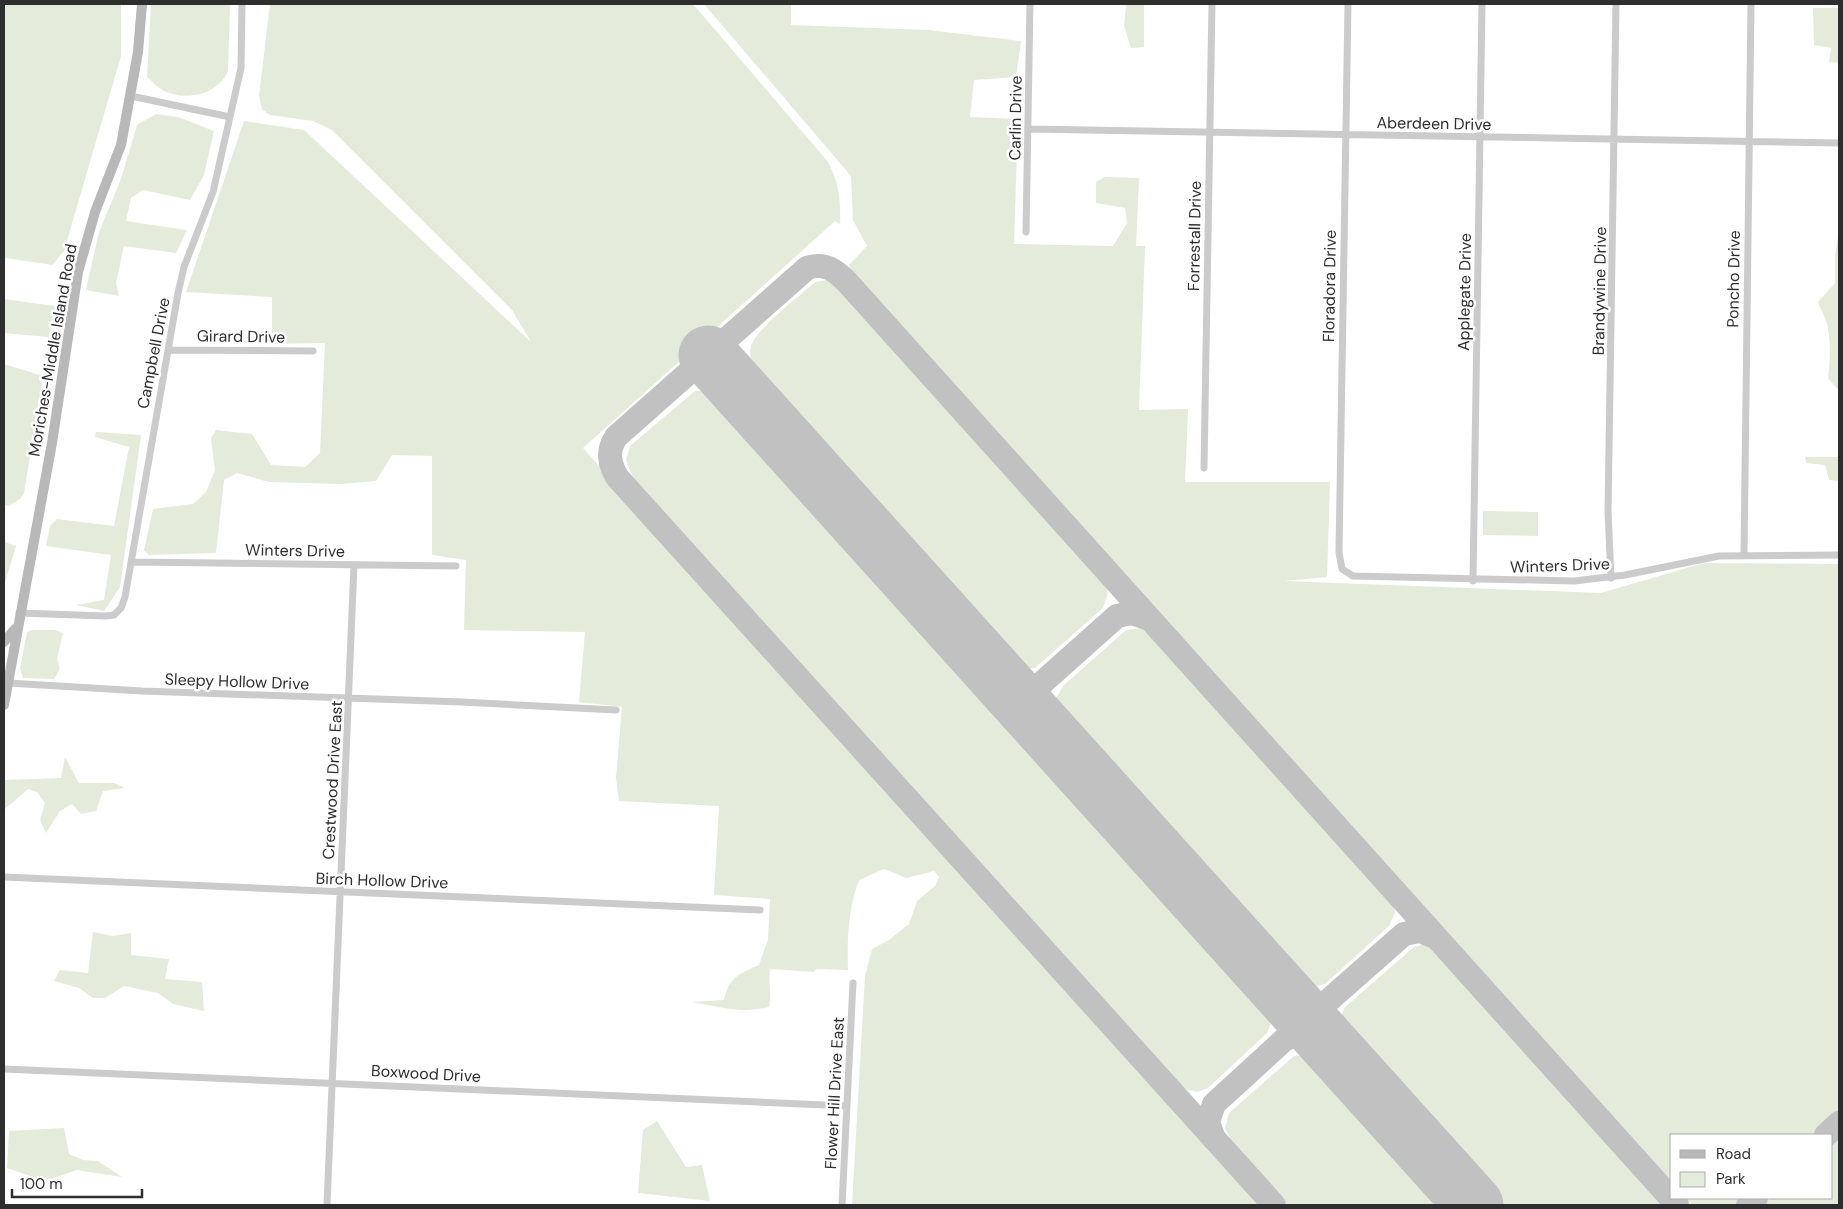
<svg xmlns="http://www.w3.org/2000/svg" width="1843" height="1209" font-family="'DM Sans',sans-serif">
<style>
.green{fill:#e4ebdb}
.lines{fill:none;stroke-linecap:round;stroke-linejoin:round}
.taxiway{stroke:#c1c1c1;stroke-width:24}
.runway{stroke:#c1c1c1;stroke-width:59}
.street{stroke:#cbcbcb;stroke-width:7}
.secondary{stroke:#b8b8b8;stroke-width:10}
.labels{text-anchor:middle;stroke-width:5;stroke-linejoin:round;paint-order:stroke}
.street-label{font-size:16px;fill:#2e2e2e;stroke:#fff}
</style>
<rect width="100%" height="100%" fill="#fff"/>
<!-- green -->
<path class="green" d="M4,4h117v52l-57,195 -12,14 -46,-7 -2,1z
M151,4h79l-2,67c-10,24 -43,31 -66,19 -5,-3 -10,-9 -15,-13z
M270,4h423l135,158c11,20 13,39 12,62l-5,-3 -252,227 365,405 -1,4 5,7h6l306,341h-412l13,-229 7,-27 17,-9 20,-16 8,-23 18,-15 4,-9 -5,-6 -28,7 -22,-9 -25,11c-11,29 -12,59 -11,90l-31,-1 -3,3 -44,-3c-2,14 2,25 -1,38 -28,7 -49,0 -77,-5l32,-2c5,-22 14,-26 35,-35l9,-26 2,-40 -56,-4 5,-89 -100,-5 -3,-23 6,-71 -43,-5 6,-70 -121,-2 2,-70 -34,-5v-99l-40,-1 -16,26 -36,3 -71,-2 -32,-9 -13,7 -8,73 -67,2 -5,-5 9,-41 40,-5 13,-12 9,-22 -4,-32 5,-8 36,4 19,31 34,2 15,-14 5,-110 -53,1v-47l-86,-5 58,-171 60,9 227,212 -19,-32 -180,-180 -19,-9 -43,-6 -8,-6 -3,-13z
M704,4h87v21l138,5 92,11 -5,36 -42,3 -4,37 48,2 -4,125 99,2 14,-23 -2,-15 -29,-5v-21l9,-5 34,1 -3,68h9l-6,164 49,-1 -3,73h145l-3,95 -43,4 317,12 103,-30 135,1v548l-26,23h-141v48l-821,-910 -2,-8 18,-19 -14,-26 -2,-44z
M1123,4h21v43l-13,1 -7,-22 2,-20z
M1813,8h26v55l-10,-1 2,-14 -17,-3z
M156,114l22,3 36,14 -10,44 -14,25 -47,-10 -12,8 -5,23 61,9 -11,23 -52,-7 -8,37 3,13 -33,-6 13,-58 22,-53 16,-54z
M1838,236l1,1v154l-11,-13c2,-16 3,-33 0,-49 -1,-9 -7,-18 -10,-27l17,-19v-27z
M827,280l13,5 264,295 4,13 -5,15 -68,60 -11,1 -12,-8 -255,-281c-3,-10 -9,-24 -6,-34 6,-18 49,-50 64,-64z
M4,299l51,7 -6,31 -45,-4z
M4,364l39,12 -19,117 -4,6 -11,7 -5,-1z
M695,391h17l14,10 540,602 7,15 -6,15 -59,55 -11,4 -12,-3 -552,-612 -7,-17 4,-14z
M96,432l45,3 -21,152 -16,24 -28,-6 28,-5 7,-45 -65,-9 4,-20 7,-7 57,7 15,-79 -34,-10z
M1805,457h34v24l-10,-1 -4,-15 -19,-2z
M1483,511l55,1v24l-55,-1z
M4,542l12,4 -12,40z
M1143,628l10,5 239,265 3,15 -6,13 -64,58 -12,3 -13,-6 -239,-265 -5,-17 7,-13 63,-56z
M32,630h23l8,3 -6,26 3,10 -6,10 -31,-1 -3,-9 7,-37z
M65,757l14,26h35l11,5 -22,3 -7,20 -15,3 -9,-10 -12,7 -14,22 -6,-13 5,-17 -8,-11 -9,-3 -23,20 -1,-29 57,-2z
M93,932l20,4 18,-3v22l38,4 -4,20 37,3 2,29 -31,-7 -15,-11 -34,-7 -19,12h-12l-14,-10 -25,-7 6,-11 28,3z
M1425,944l11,4 232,257h-166l-156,-172 -5,-16 3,-9 70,-61z
M1307,1055l12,8 130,142h-161l-55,-61 -8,-16 4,-15 65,-57z
M657,1121l29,46 16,-2 8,36 -72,-8 5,-63z
M64,1128l5,26 14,6 15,1 24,16 -45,-7 -32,11 -38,-13 2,-37z
M1839,1136v69h-77l9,-7h61v-55z
M1685,1198h58l-8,7h-43z"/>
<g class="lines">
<!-- taxiway -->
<path class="taxiway" d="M1001,680c14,8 27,13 42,2
M1039,723c-6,-15 -7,-27 4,-41l74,-66 15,-3 18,6
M1284,1040c12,-12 9,-25 5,-40
M1326,1042c-6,-15 -9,-29 3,-42l75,-66 16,-3 17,7
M1826,1135l13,-12
M1214,1139l-6,-17 6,-18 70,-64c15,-9 27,-6 42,2
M1274,1205l-657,-728c-8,-14 -10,-26 -1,-40l191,-169c18,-6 28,2 40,14l830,923
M1748,1205l8,-7"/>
<!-- runway -->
<path class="runway" d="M708,355l766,850"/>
<!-- street -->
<path class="street" d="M1348,4l-9,548 3,17 11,7 221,5 51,-6 94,-19 120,-1
M131,96l99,21
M1029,129l810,14
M1026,232l4,-228
M168,350l145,1
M1204,468l8,-464
M1744,554l7,-550
M132,562l324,4
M1611,578l-3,-66 8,-508
M1473,581l9,-577
M19,613l87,3 8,-1 7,-7 4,-11 53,-304 6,-26 29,-75 28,-124 1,-64
M8,683l134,8 320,11 154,8
M4,877l756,33
M4,1069l843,37
M327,1205l27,-640
M842,1205l11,-222"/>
<!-- secondary -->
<path class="secondary" d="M4,642l11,-13
M4,705l48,-262 26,-171 17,-60 26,-67 17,-93 4,-48"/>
</g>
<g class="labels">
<!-- street labels -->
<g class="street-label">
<text transform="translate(1015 118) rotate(-89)" y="6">Carlin Drive</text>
<text transform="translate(1434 123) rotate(1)" y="6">Aberdeen Drive</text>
<text transform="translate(1194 236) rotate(-89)" y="6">Forrestall Drive</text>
<text transform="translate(1733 279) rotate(-89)" y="6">Poncho Drive</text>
<text transform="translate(1329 286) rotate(-89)" y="6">Floradora Drive</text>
<text transform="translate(1599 291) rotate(-89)" y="6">Brandywine Drive</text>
<text transform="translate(1464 292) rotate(-89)" y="6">Applegate Drive</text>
<text transform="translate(241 336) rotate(1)" y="6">Girard Drive</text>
<text transform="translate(52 350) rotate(-80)" y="6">Moriches-Middle Island Road</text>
<text transform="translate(153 353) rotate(-79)" y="6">Campbell Drive</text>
<text transform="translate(295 550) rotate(1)" y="6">Winters Drive</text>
<text transform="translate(1560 565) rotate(-2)" y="6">Winters Drive</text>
<text transform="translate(237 681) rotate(2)" y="6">Sleepy Hollow Drive</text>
<text transform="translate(332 780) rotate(-87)" y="6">Crestwood Drive East</text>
<text transform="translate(382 880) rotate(2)" y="6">Birch Hollow Drive</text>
<text transform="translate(426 1073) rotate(3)" y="6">Boxwood Drive</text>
<text transform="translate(834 1093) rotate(-87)" y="6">Flower Hill Drive East</text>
</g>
</g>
<!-- border -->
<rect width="1843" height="1209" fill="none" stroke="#2e2e2e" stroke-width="10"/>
<!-- legend -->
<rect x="1670" y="1134" width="162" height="65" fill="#ffffff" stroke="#ababab"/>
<rect x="1680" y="1150" width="25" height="8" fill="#b8b8b8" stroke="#ababab"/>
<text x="1716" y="1159" font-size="15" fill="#2e2e2e">Road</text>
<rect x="1680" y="1172" width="25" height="15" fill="#e4ebdb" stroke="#ababab"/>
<text x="1716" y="1184" font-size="15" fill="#2e2e2e">Park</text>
<!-- scale -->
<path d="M12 1189v8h130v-8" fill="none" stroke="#2e2e2e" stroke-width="2.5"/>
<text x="20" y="1189" font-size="15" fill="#2e2e2e" stroke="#ffffff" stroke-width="4" paint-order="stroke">100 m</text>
</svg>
